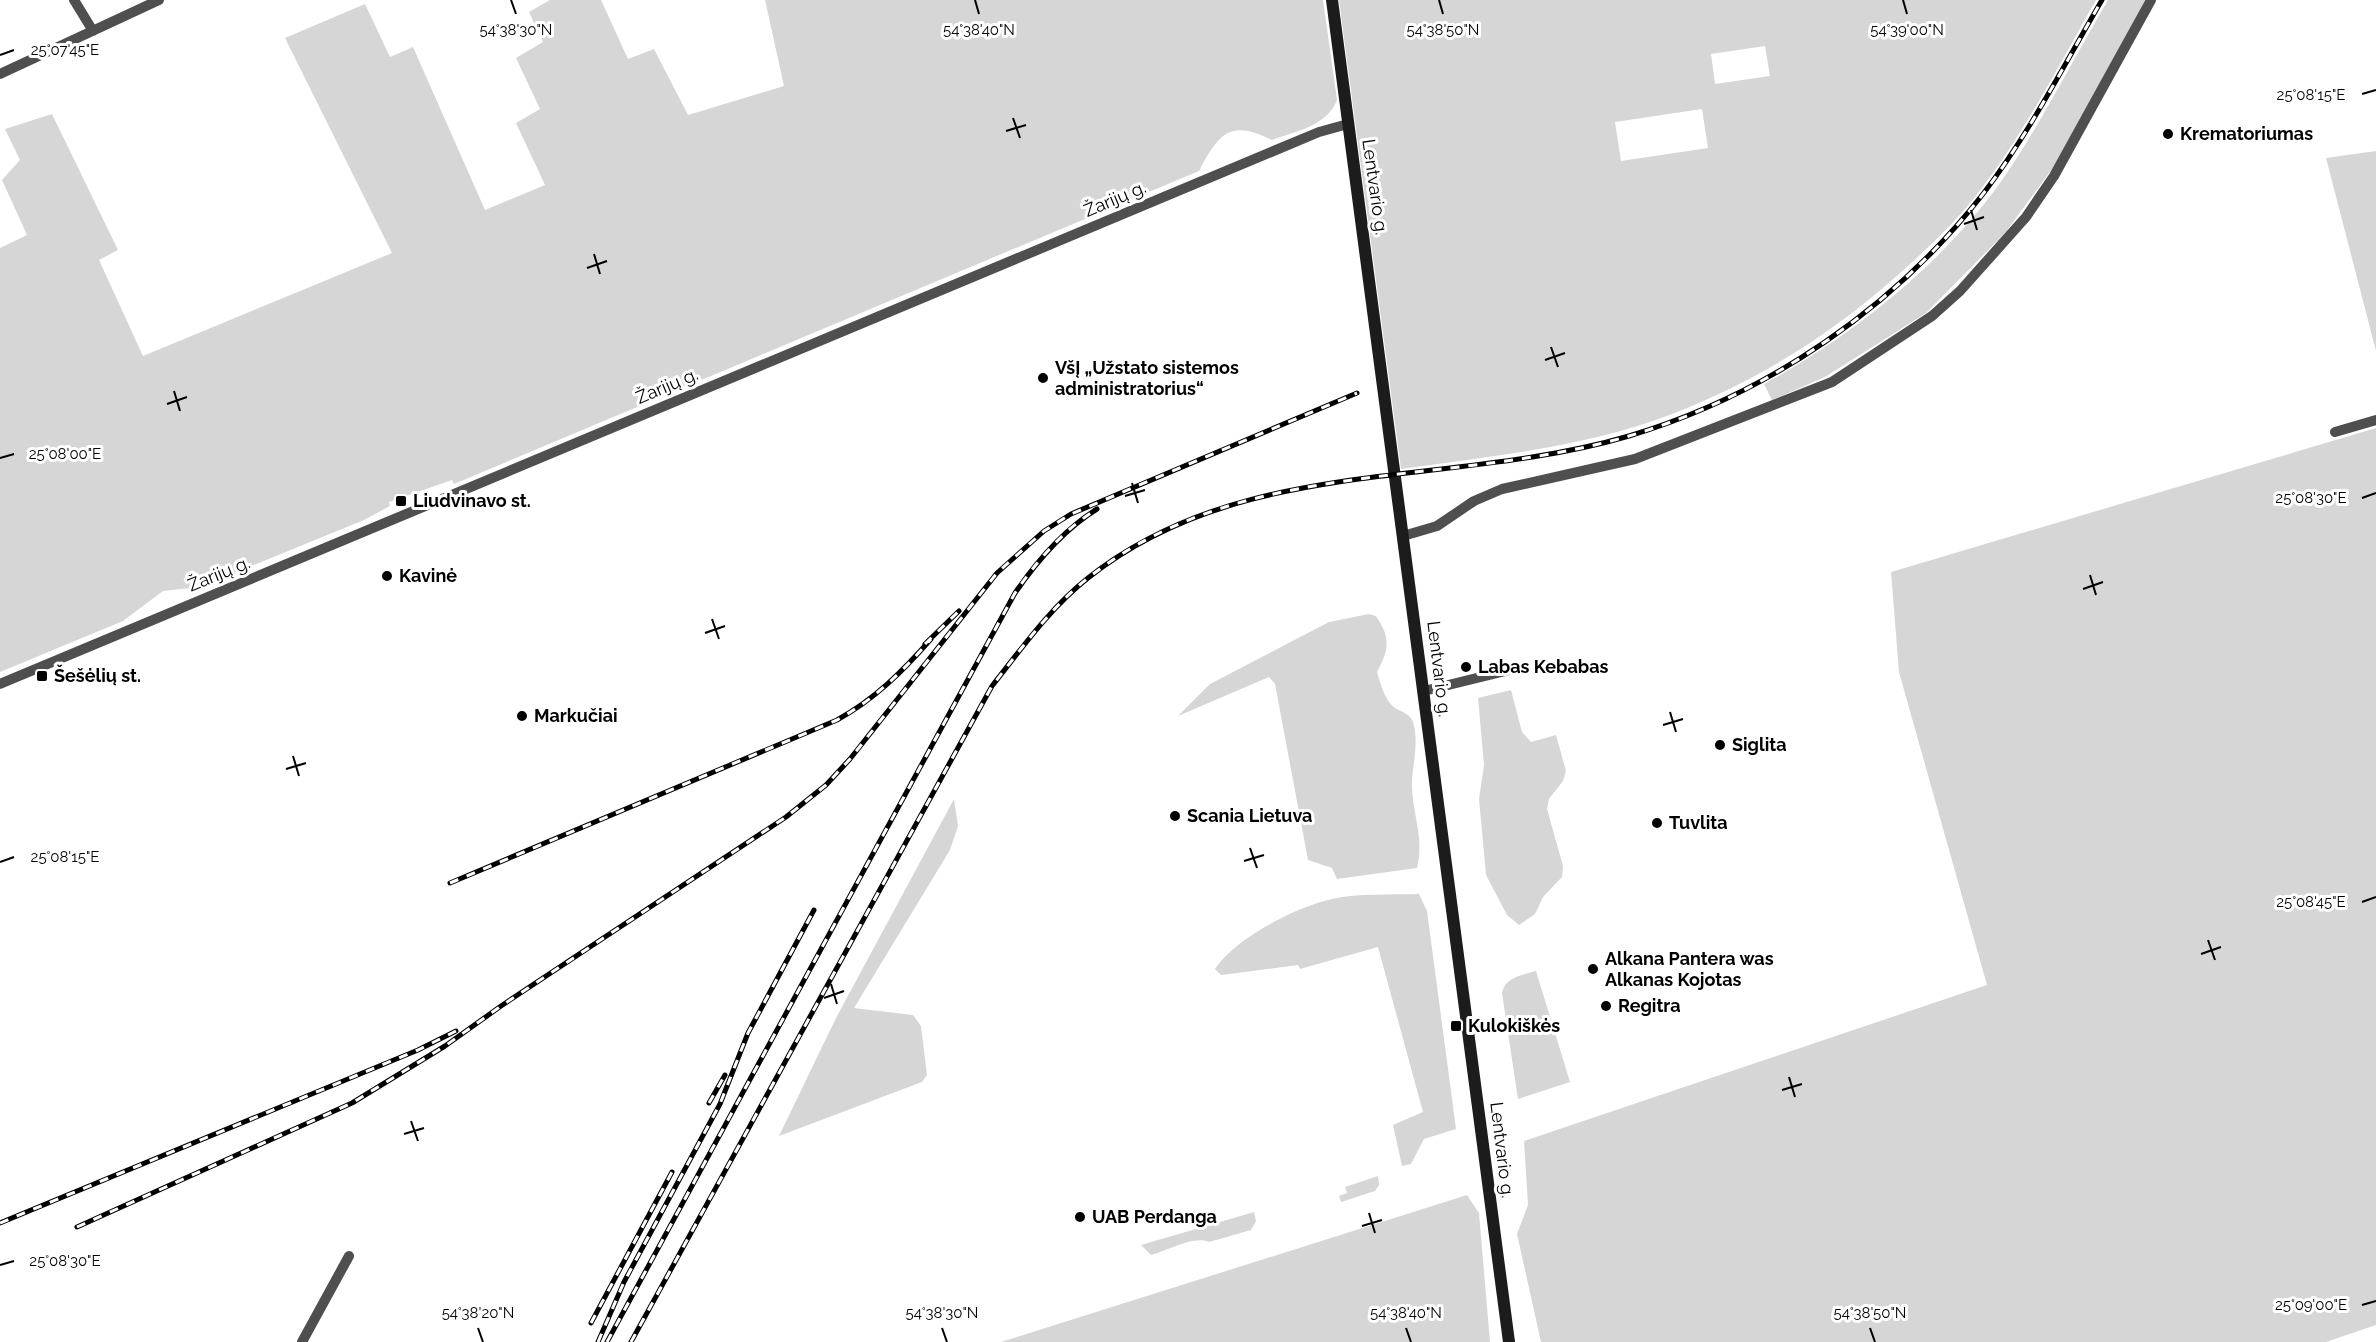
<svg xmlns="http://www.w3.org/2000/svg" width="2376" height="1342" font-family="Raleway,sans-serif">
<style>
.green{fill:#d6d6d6;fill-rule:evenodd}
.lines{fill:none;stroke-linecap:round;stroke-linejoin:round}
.street{stroke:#4f4f4f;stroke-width:10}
.secondary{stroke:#1c1c1c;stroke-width:12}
.rail-casing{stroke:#000;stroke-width:5}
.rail{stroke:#fff;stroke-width:3;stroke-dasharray:9;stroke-linecap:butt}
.ticks{fill:none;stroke:#000;stroke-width:2}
.poi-dot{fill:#000;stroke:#fff;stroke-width:2}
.labels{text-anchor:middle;stroke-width:6;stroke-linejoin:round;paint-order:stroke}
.poi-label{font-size:18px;font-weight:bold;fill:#000;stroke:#fff;text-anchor:start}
.street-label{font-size:18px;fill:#000;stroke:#fff}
.ticks-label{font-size:15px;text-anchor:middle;fill:#000;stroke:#fff;stroke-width:6;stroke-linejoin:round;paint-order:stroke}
</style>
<rect width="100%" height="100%" fill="#fff"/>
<!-- green -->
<path class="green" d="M550,0h51l27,59 26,-10 34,66 96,-29 -19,-86h558l14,100c-10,26 -41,31 -65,40 -42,-21 -53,-7 -73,31l-745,313 -2,-4 -63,22 1,4 -26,14 -164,67 -37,4 -40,30 -123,51v-424l27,-13 -25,-55 18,-20 -15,-31 47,-15 66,136 -19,10 44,96 249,-103 -107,-215 80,-34 25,53 23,-10 72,163 60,-25 -29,-62 24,-14 -24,-51 27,-16 -14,-30z
M1339,0h757c-37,65 -72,134 -118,193 -23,30 -51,56 -79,81 -68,61 -142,107 -227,140 -85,33 -180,42 -271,55zM1765,46l5,30 -55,8 -4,-30zM1702,109l6,39 -87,13 -6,-39z
M2108,0h37l-87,161 -53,72 -79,80 -101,64 -53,23 -8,-16c93,-51 186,-126 245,-214 36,-54 66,-114 99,-170z
M2376,151v200l-50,-193z
M2376,428v897l-50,17h-785l-24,-108 11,-29 -4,-64 463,-156 -88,-313 -8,-100z
M1369,614l7,2c15,22 13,33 1,56 4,13 7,27 18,36 7,4 15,6 18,14 6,19 0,41 -1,59 -1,31 13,55 5,87l-80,11 -5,-11 -24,-8 -33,-176 -6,-7 -91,39 32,-32 119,-62z
M1511,690l11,42 9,10 25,-7 10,36 -3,10 -14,18 -2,10 16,57 -1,11 -19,20 -8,17 -16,11 -12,-10 -21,-40 -7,-76 5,-34 -6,-67z
M954,799l4,27 -8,24 -96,158 59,7 8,11 6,49 -5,7 -143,54 57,-118z
M1419,894l8,17 29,218 -32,10 -13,25 -9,2 -9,-41 30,-13 -45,-165 -78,22 -2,-4 -77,10 -6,-6c20,-31 81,-62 117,-70 27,-6 59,-4 87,-5z
M1536,971l34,111 -52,17 -16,-106c3,-16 20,-18 34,-22z
M1378,1176l1,9 -4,6 -34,11 -2,-6 8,-3 -2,-6z
M1467,1195l12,18 11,129h-489z
M1254,1212l2,9 -5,9 -42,12c-14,-7 -43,9 -58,13l-10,-10z"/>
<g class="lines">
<!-- street -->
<path class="street" d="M74,0l19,31
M0,74l159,-74
M2335,432l41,-12
M1403,536l34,-10 37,-25 28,-12 133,-30 197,-77 100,-66 28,-25 66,-74 28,-41 97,-176
M0,684l1319,-552 29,-8
M1424,691l101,-25
M302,1342l47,-86"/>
<!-- secondary -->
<path class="secondary" d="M1332,0l177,1342"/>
<!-- rail casing -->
<g class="rail-casing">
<path id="rail" d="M925,644l34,-33
M450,883l387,-163c38,-21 66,-49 94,-81
M709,1103l16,-28
M0,1223l418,-173 38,-19
M77,1227l275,-124 93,-57 56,-40 285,-189 40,-32 24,-26 147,-186 47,-42 27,-17 286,-121
M591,1323l81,-151
M598,1342l26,-60 96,-178 28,-71 66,-123
M607,1342l408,-749c22,-32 48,-63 82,-84
M631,1342l361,-656c30,-38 58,-78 96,-108 156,-124 360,-89 541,-142 138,-41 265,-128 354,-242 46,-60 81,-129 119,-194"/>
</g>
<!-- rail -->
<use href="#rail" class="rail"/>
</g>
<!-- ticks -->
<path class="ticks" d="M511,0l5,14M975,0l4,14M1439,0l4,14M1903,0l4,14M0,55l14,-5M2362,94l14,-4M1013,118l7,20M1006,131l20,-6M1971,210l6,20M1964,224l20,-7M594,254l6,20M587,268l20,-7M1551,347l7,20M1545,360l20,-7M174,391l6,20M167,404l20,-7M0,458l14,-4M1132,483l6,20M1125,496l20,-6M2362,498l14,-5M2090,575l6,20M2083,589l20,-7M712,619l7,20M705,633l20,-7M1670,712l6,20M1663,725l20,-6M293,756l6,20M286,769l20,-6M1250,848l7,20M1244,861l20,-6M0,862l14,-5M2362,902l14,-5M2208,940l7,20M2201,954l20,-7M831,984l6,20M824,998l20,-7M1789,1077l6,20M1782,1090l20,-6M411,1121l7,20M404,1134l20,-6M1369,1213l6,20M1362,1226l20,-6M0,1265l14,-4M2362,1305l14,-4M478,1328l5,14M942,1328l5,14M1406,1328l5,14M1870,1328l5,14"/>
<!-- markers -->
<g class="poi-dot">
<circle cx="2168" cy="134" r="6"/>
<circle cx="1043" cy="378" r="6"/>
<rect x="395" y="495" width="12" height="12" rx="3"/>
<circle cx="387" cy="576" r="6"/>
<circle cx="1466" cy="667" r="6"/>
<rect x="36" y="670" width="12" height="12" rx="3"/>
<circle cx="522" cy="716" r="6"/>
<circle cx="1720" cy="745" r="6"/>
<circle cx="1175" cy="816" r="6"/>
<circle cx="1657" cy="823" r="6"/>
<circle cx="1593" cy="969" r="6"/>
<circle cx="1606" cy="1006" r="6"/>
<rect x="1450" y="1020" width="12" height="12" rx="3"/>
<circle cx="1080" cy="1217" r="6"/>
</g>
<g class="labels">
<!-- poi labels -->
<g class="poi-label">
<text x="2180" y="140">Krematoriumas</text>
<text x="1055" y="374">VšĮ „Užstato sistemos<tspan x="1055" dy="21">administratorius“</tspan></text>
<text x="413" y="507">Liudvinavo st.</text>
<text x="399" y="582">Kavinė</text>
<text x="1478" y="673">Labas Kebabas</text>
<text x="54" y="682">Šešėlių st.</text>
<text x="534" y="722">Markučiai</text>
<text x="1732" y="751">Siglita</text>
<text x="1187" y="822">Scania Lietuva</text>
<text x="1669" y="829">Tuvlita</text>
<text x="1605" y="965">Alkana Pantera was<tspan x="1605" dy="21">Alkanas Kojotas</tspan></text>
<text x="1618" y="1012">Regitra</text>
<text x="1468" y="1032">Kulokiškės</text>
<text x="1092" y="1223">UAB Perdanga</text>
</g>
<!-- street labels -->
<g class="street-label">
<text transform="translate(1375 187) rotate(82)" y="6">Lentvario g.</text>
<text transform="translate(1115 199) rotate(-23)" y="6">Žarijų g.</text>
<text transform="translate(667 386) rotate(-23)" y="6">Žarijų g.</text>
<text transform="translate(219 574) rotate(-22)" y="6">Žarijų g.</text>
<text transform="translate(1439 669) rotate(83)" y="6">Lentvario g.</text>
<text transform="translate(1502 1150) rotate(83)" y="6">Lentvario g.</text>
</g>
</g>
<g class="ticks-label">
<text x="516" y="35">54°38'30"N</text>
<text x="979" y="35">54°38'40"N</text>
<text x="1443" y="35">54°38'50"N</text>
<text x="1907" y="35">54°39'00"N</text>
<text x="65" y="55">25°07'45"E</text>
<text x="2311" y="100">25°08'15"E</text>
<text x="65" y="459">25°08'00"E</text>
<text x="2311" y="503">25°08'30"E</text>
<text x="65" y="862">25°08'15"E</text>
<text x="2311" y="907">25°08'45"E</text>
<text x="65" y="1266">25°08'30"E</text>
<text x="2311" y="1310">25°09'00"E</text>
<text x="478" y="1318">54°38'20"N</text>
<text x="942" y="1318">54°38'30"N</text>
<text x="1406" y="1318">54°38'40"N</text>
<text x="1870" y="1318">54°38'50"N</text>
</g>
</svg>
